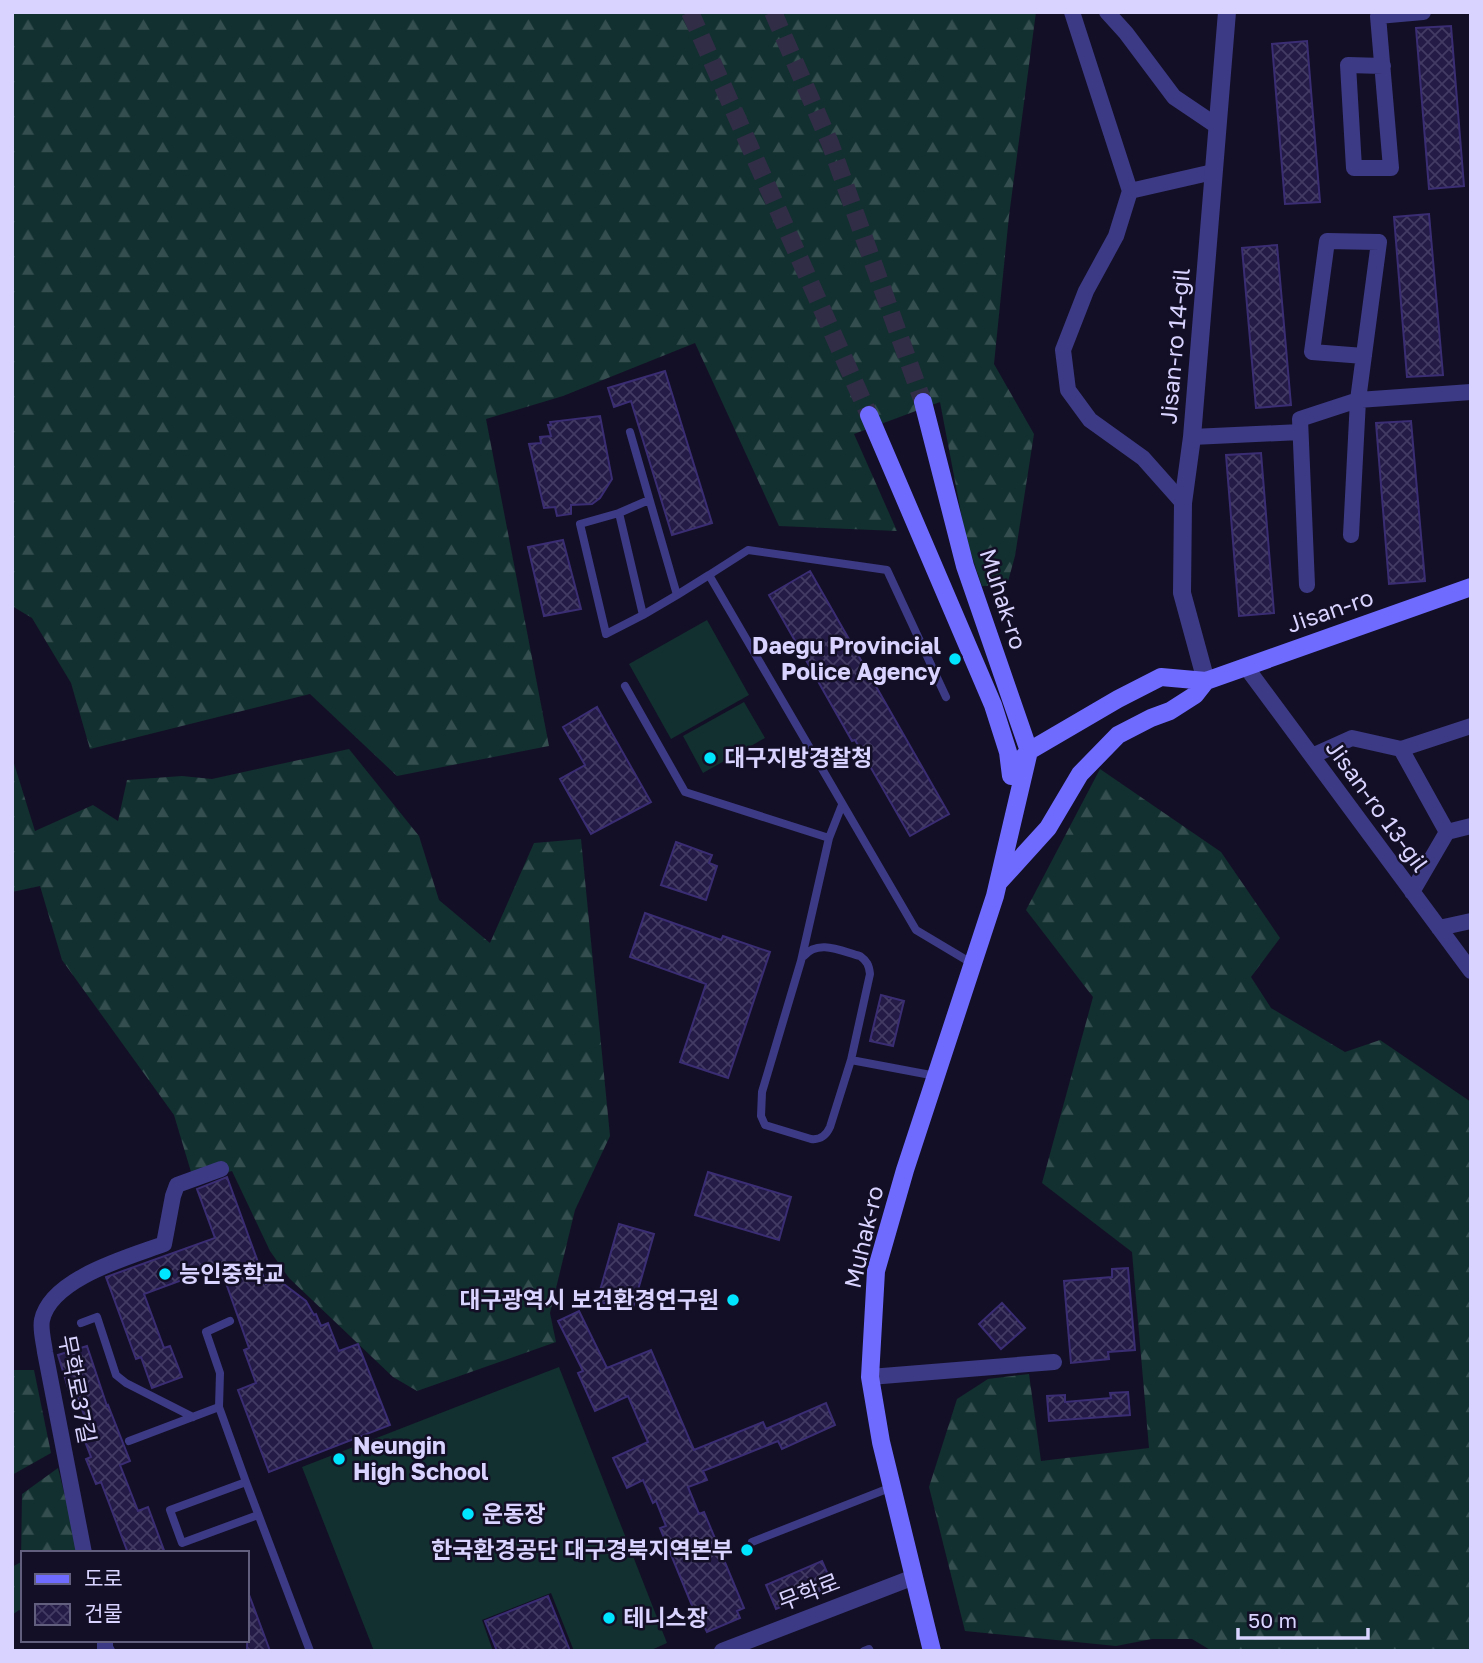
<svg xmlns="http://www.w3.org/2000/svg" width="1483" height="1663" font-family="'Golos Text','Noto Sans KR',sans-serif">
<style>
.forest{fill:url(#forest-firs)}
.pitch{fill:#12302f}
.building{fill:url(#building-cross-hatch);stroke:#3b2d73;stroke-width:2}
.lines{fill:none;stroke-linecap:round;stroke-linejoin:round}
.secondary-tunnel{stroke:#312d47;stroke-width:18;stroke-dasharray:18 9;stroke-linecap:butt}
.service{stroke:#3d3a85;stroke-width:8}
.minor{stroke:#3d3a85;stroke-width:16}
.tertiary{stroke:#3d3a85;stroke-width:18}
.secondary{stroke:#6f6bff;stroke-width:18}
.poi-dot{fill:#00e5ff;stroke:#130f26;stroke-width:2.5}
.labels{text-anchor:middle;stroke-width:5;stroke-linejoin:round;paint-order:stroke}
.street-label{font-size:23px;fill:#d9d4ff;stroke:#130f26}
.poi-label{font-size:23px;font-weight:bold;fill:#d9d4ff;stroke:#130f26;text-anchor:start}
</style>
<defs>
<pattern id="forest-firs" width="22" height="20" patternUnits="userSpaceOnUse" patternTransform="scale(1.75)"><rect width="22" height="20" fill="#12302f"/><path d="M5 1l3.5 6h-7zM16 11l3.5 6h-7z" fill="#344d4e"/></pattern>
<pattern id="building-cross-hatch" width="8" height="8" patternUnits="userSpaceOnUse" patternTransform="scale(1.75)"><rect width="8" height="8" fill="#241b47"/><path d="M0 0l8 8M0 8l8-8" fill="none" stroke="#433b63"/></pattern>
</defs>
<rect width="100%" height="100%" fill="#130f26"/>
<!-- forest -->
<path class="forest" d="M12,12h1024l-27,204 -15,148 40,70 -19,122 -8,29 -25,1 -16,-47 -26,-137 -86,32 43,97 -118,-5 -84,-183 -132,53 -77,23 63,327 -152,30 -87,-82 -220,55 -19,-66 -39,-65 -20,-12z
M349,749l70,87 20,64 51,43 44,-100 47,-4 29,297 -35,74 -25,103 6,29 -139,49 -24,-14 -104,-99 -19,-27 -38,-80 -38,11 -20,-67 -112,-155 -22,-74 -28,6v-135l23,74 58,-26 25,16 9,-41 55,-4 30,3z
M1100,769l121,83 59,86 -29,39 20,31 74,44 35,-12 91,62v549h-259l-20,-12h-40l-36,7 -151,-15 -36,-144 28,-88 31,-20 41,-5 12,87 108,-13 -17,-196 -90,-69 51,-186 -67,-87z
M12,1370h22l17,83 -39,22z
M58,1468l21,85h-56v59l-4,-2 -7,5v-48l9,-5 1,-68z"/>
<!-- pitch -->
<path class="pitch" d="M707,620l42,75 -78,44 -42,-75z
M744,702l21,36 -62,35 -20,-37z
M559,1367l108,276 -18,8h-75l-23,-58 -69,27 11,31h-119l-72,-184z"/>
<!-- building -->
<path class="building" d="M1451,26l13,160 -35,3 -13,-161z
M1307,41l13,161 -35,2 -13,-160z
M1429,214l14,161 -36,2 -13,-160z
M1277,245l14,160 -35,3 -14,-160z
M665,371l47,152 -40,12 -41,-134 -17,6 -6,-19z
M600,416l12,63 -12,19 -8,6 -21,1v9l-14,2 -2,-9 -11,1 -15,-64 12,-1 -1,-6 11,-1 -3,-11h3l-1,-3z
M1411,421l14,160 -36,3 -13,-161z
M1261,453l13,160 -35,3 -13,-161z
M563,540l18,69 -37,7 -16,-69z
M810,571l139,243 -39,22 -55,-96 -3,1 -83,-146z
M597,707l54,95 -60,32 -31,-55 25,-14 -22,-38z
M676,842l36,13 -3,8 8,3 -11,34 -45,-15z
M645,913l76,27 2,-4 47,16 -42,126 -48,-16 26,-78 -76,-27z
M881,995l23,6 -11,45 -23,-5z
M708,1172l83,25 -12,43 -84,-25z
M227,1177l39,107 11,-5 29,22 8,14 2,-1 5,12 7,-3 11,28 19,-7 32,81 -121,47 -31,-82 18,-7 -12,-33 5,-2 -29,-82 -76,28 20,54 6,-2 12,31 -30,11 -11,-31 -5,2 -30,-82 109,-39 -18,-49z
M619,1224l35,10 -22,77 -35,-10z
M1128,1268l7,82 -27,2 1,7 -38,4 -7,-82 48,-4v-8z
M1002,1303l23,25 -24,21 -22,-25z
M579,1311l28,57 44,-18 43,100 69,-28 3,7 60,-26 9,22 -53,24 -4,-8 -75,30 4,9 -19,7 11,27 5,-2 40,96 -7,3 3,7 -33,14 -4,-8 -3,1 -40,-97 6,-2 -10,-25 -3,2 -10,-23 -16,8 -14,-30 35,-16 -20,-46 -33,15 -17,-38 5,-2 -25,-50z
M87,1346l20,60 1,-1 22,56 -10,4 18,46 10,-4 17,46h-37l-27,-71 -5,2 -10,-25 5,-2 -8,-21 8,-3 -13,-34 -6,2 -14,-46z
M1128,1392l2,23 -81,6 -2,-25 18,-1v7l46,-4 -1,-5z
M822,1561l11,25 -57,23 -10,-24z
M248,1592l22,59h-23z
M548,1596l22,55h-73l-12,-30z"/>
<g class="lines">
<!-- secondary-tunnel -->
<path class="secondary-tunnel" d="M690,12l179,403
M773,12l57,131 93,259"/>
<!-- service -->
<path class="service" d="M630,432l47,163 32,-20
M649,500l-30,13 24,102 34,-20
M619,513l-39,11 26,110 37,-19
M625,686l60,106 144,46 13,-33
M946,697l-59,-127 -139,-20 -39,25 207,355 57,34
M829,838l-28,123 -39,131 -1,24 4,9 46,14c9,1 15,-3 19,-12l21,-67
M804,956c14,-17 37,-5 56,0 7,5 9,9 10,18l-19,86 85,16
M230,1321l-24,11 14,41 -1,34 27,75 64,169
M81,1323l16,-6 19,58 10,8 67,34
M129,1441l90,-34
M246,1482l-76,28 12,33 76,-28
M752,1542l140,-55
M864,1651l5,-2 1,2"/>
<!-- minor -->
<path class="minor" d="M1072,12l58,179 -14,45 -30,55 -23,59 5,40 22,30 53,38 40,45
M1107,12l19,21 48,64 43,29
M1383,66l-35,-1 6,103h37l-13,-152 45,-4
M1130,191l83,-19
M1192,437l108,-5
M1351,535l7,-135 113,-8
M1307,585l-7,-166 58,-19 21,-158 -52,-1 -15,111 52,4
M1246,667l225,304
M1401,749l46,83
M1312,756l40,-18 49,11 70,-23
M1412,892l35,-60 24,-6
M1439,928l32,-7
M870,1377l184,-15
M84,1553l-39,-201c-1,-9 -5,-23 -3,-32 9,-42 87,-63 122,-76l9,-48 4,-11 44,-16
M105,1640v10l2,1
M722,1651l192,-74"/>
<!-- tertiary -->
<path class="tertiary" d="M1206,681l-24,-88 1,-90 9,-66 35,-425"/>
<!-- secondary -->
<path class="secondary" d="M923,402l42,164 64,185 -34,145 -90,274 -29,101 -6,106 11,65 51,209
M869,415l124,290 15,47 3,24
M1011,770l18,-19 89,-52 43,-22 45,4 265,-94
M999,882l49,-54 32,-54 38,-39 33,-17 19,-7 25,-16 11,-14"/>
</g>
<!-- markers -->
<g class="poi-dot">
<circle cx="955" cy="659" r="7"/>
<circle cx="710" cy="758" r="7"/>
<circle cx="165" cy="1274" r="7"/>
<circle cx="733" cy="1300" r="7"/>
<circle cx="339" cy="1459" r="7"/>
<circle cx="468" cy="1514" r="7"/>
<circle cx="747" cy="1550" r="7"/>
<circle cx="609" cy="1618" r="7"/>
</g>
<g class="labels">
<!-- street labels -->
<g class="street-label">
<text transform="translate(1175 346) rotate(-85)" y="8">Jisan-ro 14-gil</text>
<text transform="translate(1003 599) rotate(72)" y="8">Muhak-ro</text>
<text transform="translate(1330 611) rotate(-19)" y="8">Jisan-ro</text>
<text transform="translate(1377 806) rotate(54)" y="8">Jisan-ro 13-gil</text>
<text transform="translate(864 1237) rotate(-77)" y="8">Muhak-ro</text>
<text transform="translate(77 1389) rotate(79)" y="8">무학로37길</text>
<text transform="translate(809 1592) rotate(-21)" y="8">무학로</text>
</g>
<!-- poi labels -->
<g class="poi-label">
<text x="941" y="654" text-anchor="end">Daegu Provincial<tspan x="941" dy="26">Police Agency</tspan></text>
<text x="724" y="766">대구지방경찰청</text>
<text x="179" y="1282">능인중학교</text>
<text x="719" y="1308" text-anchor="end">대구광역시 보건환경연구원</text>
<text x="353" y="1454">Neungin<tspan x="353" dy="26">High School</tspan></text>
<text x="482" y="1522">운동장</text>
<text x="733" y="1558" text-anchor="end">한국환경공단 대구경북지역본부</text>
<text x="623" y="1626">테니스장</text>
</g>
</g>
<!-- border -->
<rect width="1483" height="1663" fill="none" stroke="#d9d4ff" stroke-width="28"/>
<!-- legend -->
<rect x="21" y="1551" width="228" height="91" fill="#130f26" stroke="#625e7d" stroke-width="2"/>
<rect x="35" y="1574" width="35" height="10" fill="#6f6bff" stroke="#625e7d" stroke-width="2"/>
<text x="84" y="1586" font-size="21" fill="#d9d4ff">도로</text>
<rect x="35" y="1604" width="35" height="21" fill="url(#building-cross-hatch)" stroke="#625e7d" stroke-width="2"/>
<text x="84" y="1621" font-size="21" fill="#d9d4ff">건물</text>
<!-- scale -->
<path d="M1238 1628v10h130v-10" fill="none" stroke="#d9d4ff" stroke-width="3.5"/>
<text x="1248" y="1628" font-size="21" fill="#d9d4ff" stroke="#130f26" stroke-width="5" paint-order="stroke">50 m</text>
</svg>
